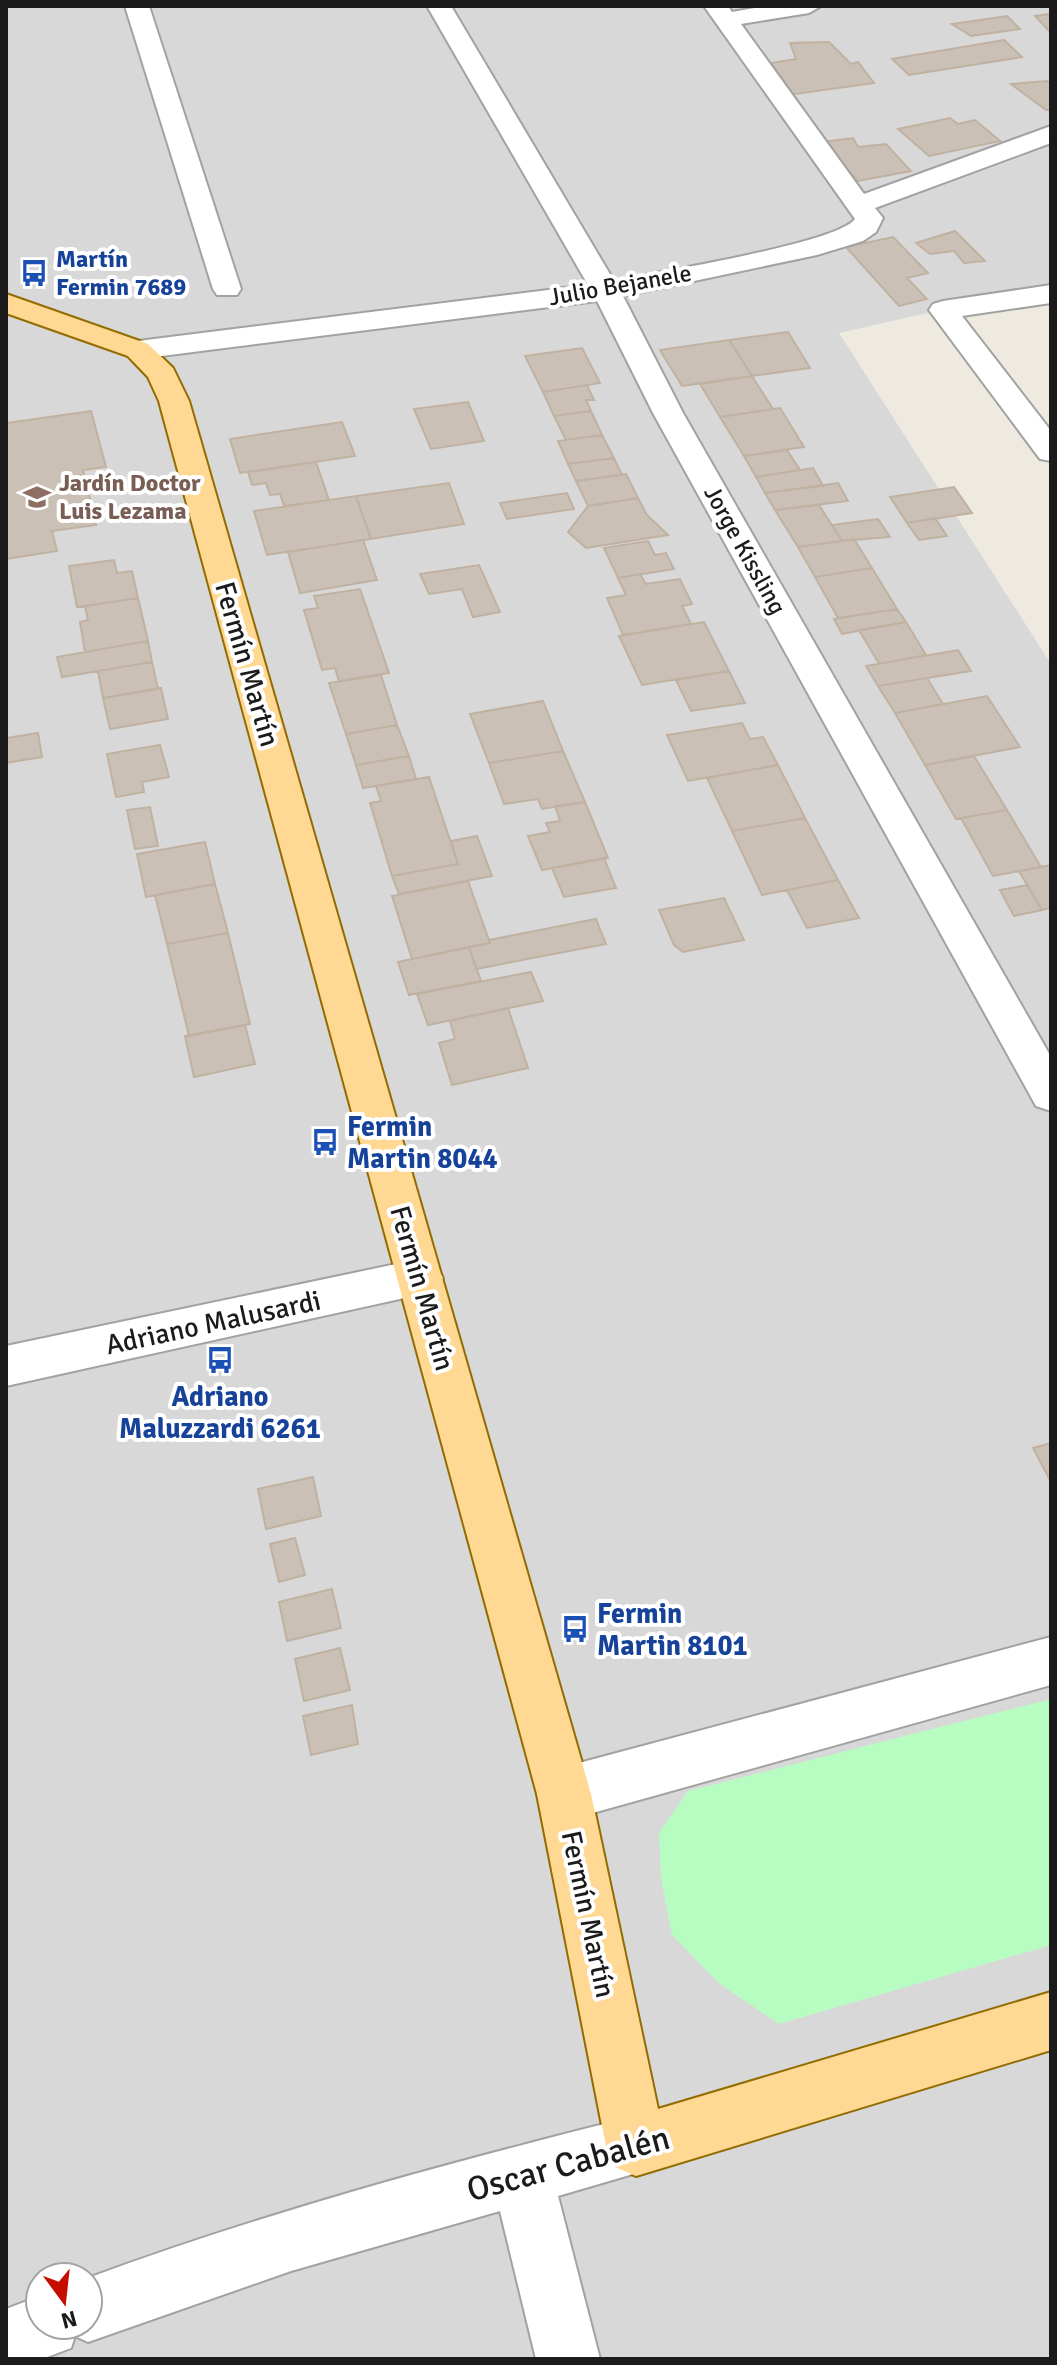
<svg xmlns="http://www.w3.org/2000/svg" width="1057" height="2365" font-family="Signika,sans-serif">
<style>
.residential{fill:#d9d8d8;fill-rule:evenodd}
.park{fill:#b7fdc2}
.building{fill:#cac0b6;stroke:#c0b1a1;stroke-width:2}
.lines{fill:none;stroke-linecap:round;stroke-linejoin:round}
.minor-casing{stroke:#a2a2a2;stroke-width:4}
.major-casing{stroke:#926c00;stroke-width:4}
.minor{fill:#fff;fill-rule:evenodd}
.major{fill:#ffd893;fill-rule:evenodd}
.labels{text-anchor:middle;stroke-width:8;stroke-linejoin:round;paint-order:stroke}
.far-transit-label{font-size:24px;font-weight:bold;fill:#164399;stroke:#fff;text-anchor:start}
.far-street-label{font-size:24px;fill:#1b1b1b;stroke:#fff}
.far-education-label{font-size:24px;font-weight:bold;fill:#785e54;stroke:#fff;text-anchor:start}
.street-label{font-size:28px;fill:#1b1b1b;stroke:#fff}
.transit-label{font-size:28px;font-weight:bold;fill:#164399;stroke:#fff;text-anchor:start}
.near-street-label{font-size:34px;fill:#1b1b1b;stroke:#fff}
</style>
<rect width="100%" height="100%" fill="#eeeae0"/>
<!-- residential -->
<path class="residential" d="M6,6h1045v279l-212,48 212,331v1695h-1045zM40,2277h48v48h-48z"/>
<!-- park -->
<path class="park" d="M1051,1699v246l-272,79 -59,-40 -48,-49 -11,-57 -2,-45 29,-42z"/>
<!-- building -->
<path class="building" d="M1051,14v19l-16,-17z
M1007,16l13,13 -49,7 -19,-12z
M1004,40l18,17 -113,18 -17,-16z
M829,42l22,22 7,-2 16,21 -86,12 -17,-32 25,-4 -6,-16z
M1047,81l4,3v26h-5l-35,-26z
M950,118l8,6 17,-4 25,21 -71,15 -31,-27z
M853,138l5,9 28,-3 25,27 -53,10 -36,-39z
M955,231l30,30 -21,2 -10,-12 -24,3 -14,-11z
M893,237l35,36 -21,5 20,21 -28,7 -53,-59z
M788,332l22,36 -58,8 -23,-36z
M729,340l23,36 -70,10 -22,-36z
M582,348l18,35 -57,9 -18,-36z
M752,376l21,33 -53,8 -20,-33z
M587,385l7,15h-8l5,11 -37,5 -11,-24z
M468,402l16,39 -53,8 -17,-40z
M780,408l24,39 -60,9 -24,-39z
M91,411l15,56 -23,3 13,55 -44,6 5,20 -51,8v-136z
M591,411l11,24 -36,5 -12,-24z
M342,422l13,34 -115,17 -10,-34z
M602,435l12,23 -46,6 -10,-23z
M787,450l13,20 -44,7 -12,-21z
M614,458l8,17 -46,6 -8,-17z
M316,462l13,38 -45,6 -4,-12 -10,1 -4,-12 -14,2 -4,-13z
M813,468l10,18 -58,7 -9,-16z
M626,474l12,24 -50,8 -12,-25z
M449,483l15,41 -93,15 -15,-43z
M838,483l10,18 -73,9 -10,-17z
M954,487l18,26 -65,10 -17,-26z
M567,493l7,16 -67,10 -7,-16z
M356,496l15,43 -104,16 -13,-44z
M638,498l9,17 21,20 -82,13 -18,-16 20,-26z
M819,505l23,36 -44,6 -23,-37z
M935,518l12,18 -28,4 -12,-17z
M878,519l12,18 -48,4 -10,-16z
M854,539l18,29 -57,9 -17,-30z
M363,540l14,40 -77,13 -12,-41z
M648,541l7,14 11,-2 8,16 -56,9 -14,-30z
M114,560l3,13 15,-2 6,27 -61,9 -8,-41z
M479,565l21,47 -27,5 -11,-28 -33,5 -9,-20z
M872,568l25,41 -59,9 -23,-41z
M640,574l6,10 34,-5 12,25 -10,2 9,18 -68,11 -16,-37 19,-3 -8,-17z
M360,589l29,84 -50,8 -4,-13 -13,2 -18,-60 14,-2 -4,-12z
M138,598l10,43 -63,11 -5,-30 8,-2 -3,-14z
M897,609l9,13 -64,12 -8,-15z
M704,622l25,49 -87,14 -23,-49z
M906,622l20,33 -47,9 -20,-34z
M148,641l4,21 -90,15 -5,-20z
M958,650l13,21 -93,15 -12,-20z
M152,662l6,27 -55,9 -5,-27z
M729,671l16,32 -54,8 -15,-31z
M381,675l16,50 -51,9 -17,-51z
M927,678l16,26 -48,9 -17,-27z
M161,688l7,31 -58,10 -7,-31z
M987,696l33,51 -95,18 -30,-52z
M543,701l20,50 -74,12 -19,-49z
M742,723l8,16 13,-2 15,28 -90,16 -21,-46z
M397,725l12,31 -53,9 -10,-31z
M38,733l4,24 -36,6v-25z
M160,745l9,32 -27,5 2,10 -28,5 -9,-43z
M563,751l22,51 -43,7 -4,-10 -34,5 -15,-41z
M409,756l7,23 -53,9 -7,-23z
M974,756l33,54 -51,9 -31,-54z
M778,765l27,53 -73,13 -25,-53z
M429,777l29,87 -66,12 -22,-73 11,-2 -5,-15z
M585,802l23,56 -66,12 -14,-34 22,-4 -4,-9 14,-2 -5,-15z
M150,807l8,39 -23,3 -8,-39z
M1007,810l34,57 -48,9 -32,-58z
M805,818l33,62 -76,15 -30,-64z
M477,836l15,40 -93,18 -7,-18 66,-12 -7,-23z
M205,842l10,42 -69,13 -9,-43z
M604,858l12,30 -52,9 -12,-29z
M1051,865v43l-9,2 -23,-39z
M838,880l21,38 -52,10 -20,-38z
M468,881l22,62 -78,16 -20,-63z
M215,884l13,49 -61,11 -12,-49z
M1027,885l15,25 -28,6 -14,-26z
M724,898l20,42 -61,12 -9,-7 -15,-35z
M596,919l10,25 -130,25 -7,-22 21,-4 -1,-3z
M228,933l22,91 -61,12 -22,-92z
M469,947l12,34 -72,14 -11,-33z
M531,972l12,29 -115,24 -11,-31z
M508,1008l20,60 -76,17 -13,-42 16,-4 -5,-18z
M245,1025l10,39 -61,13 -9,-41z
M1051,1443v39l-18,-34z
M313,1477l8,39 -55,13 -8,-40z
M295,1538l10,37 -26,7 -9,-38z
M332,1589l9,39 -54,13 -8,-39z
M340,1648l10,42 -46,11 -9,-42z
M352,1705l6,39 -47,11 -8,-39z"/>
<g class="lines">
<!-- minor casing -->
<g class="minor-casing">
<path id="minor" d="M125,6h24l92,283 -4,6h-20l-4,-6z
M427,6h24l163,275c41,-9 222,-37 241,-62l-151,-213h24l4,6 34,-6h55l-12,7 -68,11 123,170 187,-68v17l-176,65 8,10 -7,14 -13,9 -46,14 -194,41 60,117 368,644v54l-15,-5 -383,-693 -56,-112 -459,58 -10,-3 -5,-6 5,-6 10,-3 450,-56z
M1051,285v18l-89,13 89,115v30l-11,-2 -111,-149 4,-6 10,-3z
M420,1259l16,6 7,13 -7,13 -430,95v-40z
M1051,1637v48l-487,136 -19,-8 -8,-19 8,-19 19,-8z
M636,2116l21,9 9,21 -9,21 -99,29 42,163h-64l-36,-148 -209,60 -203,71 -13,-6 -4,12 -29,11h-36v-50l34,-13v29h48v-47c179,-66 363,-116 548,-162z"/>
</g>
<!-- major casing -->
<g class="major-casing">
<path id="major" d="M6,294l142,50 25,24 16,33 402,1393 67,315 393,-117v58l-415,126 -21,-9 -9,-21 -69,-352 -378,-1393 -11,-24 -20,-21 -122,-43z"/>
</g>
<!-- minor -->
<use href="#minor" class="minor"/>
<!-- major -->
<use href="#major" class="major"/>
</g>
<!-- icons -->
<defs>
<g id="bus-bare" transform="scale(2.16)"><path d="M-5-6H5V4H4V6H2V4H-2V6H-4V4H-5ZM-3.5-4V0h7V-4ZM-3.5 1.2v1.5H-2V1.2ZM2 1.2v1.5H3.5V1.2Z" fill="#1a4fb4" stroke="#fff" stroke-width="2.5" paint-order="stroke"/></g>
<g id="school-bare" transform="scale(2.16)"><path d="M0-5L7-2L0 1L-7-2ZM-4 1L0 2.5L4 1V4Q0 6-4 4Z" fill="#8d6e63" stroke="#fff" stroke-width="2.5" paint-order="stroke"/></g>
</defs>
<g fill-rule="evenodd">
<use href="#bus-bare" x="34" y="273"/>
<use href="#school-bare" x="37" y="497"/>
<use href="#bus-bare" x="325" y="1142"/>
<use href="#bus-bare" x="220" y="1360"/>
<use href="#bus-bare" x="575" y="1629"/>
</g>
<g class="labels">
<!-- far-transit labels -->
<g class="far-transit-label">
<text x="56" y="267">Martín<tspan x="56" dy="28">Fermin 7689</tspan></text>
</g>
<!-- far-street labels -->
<g class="far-street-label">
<text transform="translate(620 285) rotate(-10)" y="8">Julio Bejanele</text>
<text transform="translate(745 550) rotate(61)" y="8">Jorge Kissling</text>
</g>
<!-- far-education labels -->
<g class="far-education-label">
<text x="59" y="491">Jardín Doctor<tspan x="59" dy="28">Luis Lezama</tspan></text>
</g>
<!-- street labels -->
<g class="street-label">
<text transform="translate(248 664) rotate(74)" y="10">Fermín Martín</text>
<text transform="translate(423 1288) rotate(74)" y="10">Fermín Martín</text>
<text transform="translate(213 1322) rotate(-12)" y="10">Adriano Malusardi</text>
<text transform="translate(589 1914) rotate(78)" y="10">Fermín Martín</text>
</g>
<!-- transit labels -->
<g class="transit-label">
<text x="347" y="1136">Fermin<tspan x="347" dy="32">Martin 8044</tspan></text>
<text x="220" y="1406" text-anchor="middle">Adriano<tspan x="220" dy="32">Maluzzardi 6261</tspan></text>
<text x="597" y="1623">Fermin<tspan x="597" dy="32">Martin 8101</tspan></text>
</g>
<!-- near-street labels -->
<g class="near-street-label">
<text transform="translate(568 2163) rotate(-15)" y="12">Oscar Cabalén</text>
</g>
</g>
<!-- border -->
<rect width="1057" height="2365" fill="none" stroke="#1b1b1b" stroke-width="16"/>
<!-- north arrow -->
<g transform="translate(64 2301) rotate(165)"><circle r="38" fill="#ffffff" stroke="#a4a4a4" stroke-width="2"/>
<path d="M0-6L14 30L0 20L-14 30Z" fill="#c60d00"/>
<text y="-12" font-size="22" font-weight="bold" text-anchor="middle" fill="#1b1b1b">N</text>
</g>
</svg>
